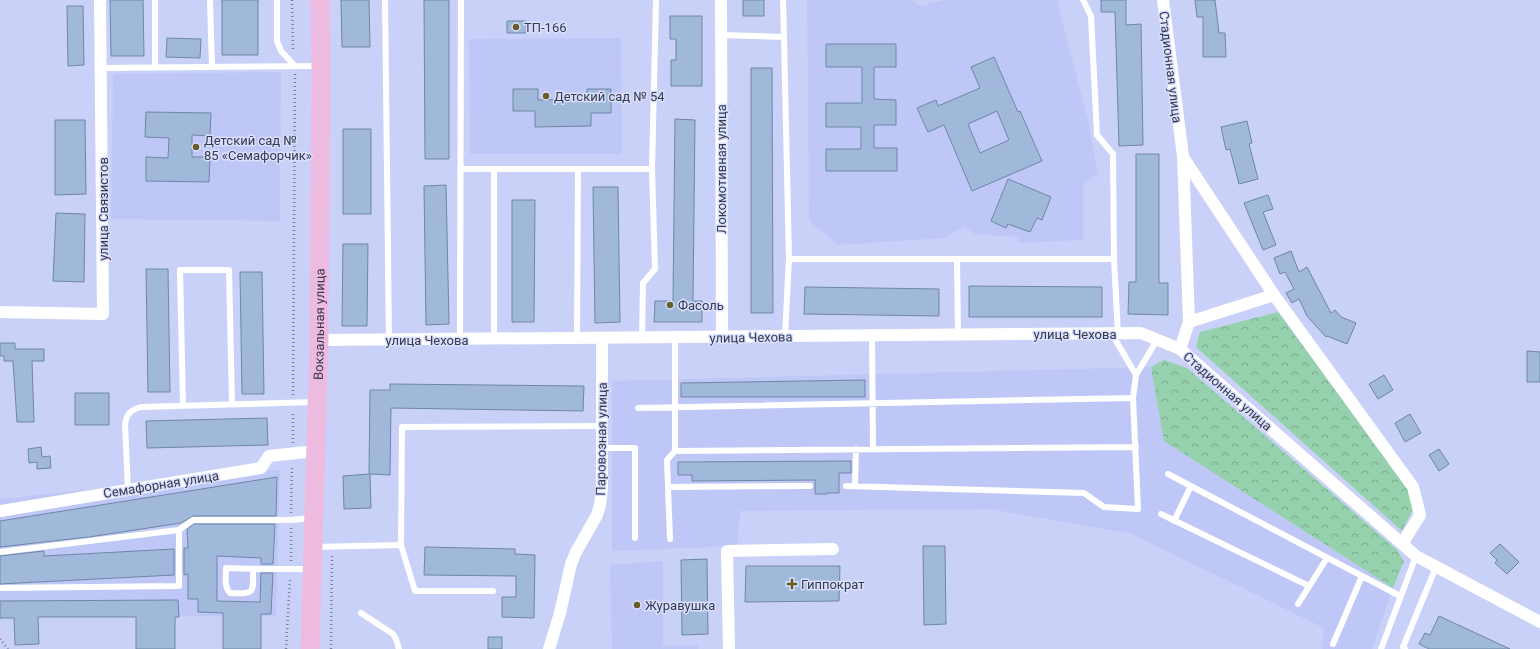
<svg xmlns="http://www.w3.org/2000/svg" width="1540" height="649" font-family="Roboto,sans-serif">
<style>
.built{fill:#bfc7f6}
.park{fill:url(#park-crowns)}
.building{fill:#a0b8da;stroke:#6f86a6;fill-rule:evenodd}
.lines{fill:none;stroke-linecap:round;stroke-linejoin:round}
.path{stroke:#7a7e99;stroke-width:2.5;stroke-dasharray:1 3;stroke-linecap:butt}
.lane{stroke:#fff;stroke-width:6}
.street{stroke:#fff;stroke-width:12}
.primary{stroke:#eebbe0;stroke-width:19}
.poi-dot{fill:#685e2a;stroke:#d9dfff;stroke-width:1.5}
.labels{text-anchor:middle;stroke-width:3;stroke-linejoin:round;paint-order:stroke}
.poi-label{font-size:13px;fill:#383a4a;stroke:#d9dfff;text-anchor:start}
.street-label{font-size:13px;fill:#383a4a;stroke:#d9dfff}
</style>
<defs>
<pattern id="park-crowns" width="20" height="18" patternUnits="userSpaceOnUse"><rect width="20" height="18" fill="#95d1ac"/><path d="M2 6a3 3 0 1 1 6 0M12 15a3 3 0 1 1 6 0" fill="none" stroke="#7bab8e"/></pattern>
</defs>
<rect width="100%" height="100%" fill="#cad1f9"/>
<!-- built -->
<path class="built" d="M807,0h105l8,6 25,-6h112l31,121 10,52 -15,11v56l-64,3v-6l-45,-3 -10,-8 -19,12 -107,7 -29,-24z
M621,38l1,116h-152l-1,-115z
M281,72l-1,149 -169,-2 2,-145z
M1151,367l13,74 229,147 -21,61h-50l2,-21 -192,-94 -142,-25 -250,2 -3,35 -125,5v-170z
M280,470l-4,146h-276v-117z
M663,561v85l35,-1v4h-86l-2,-84z"/>
<!-- park -->
<path class="park" d="M1278,312l129,176 6,21 -11,22 -206,-184 4,-15z
M1164,360l23,8 209,181 8,12 -11,27 -229,-147 -13,-74z"/>
<!-- building -->
<path class="building" d="M110,0h33l1,56h-33z
M222,0h36v55h-36z
M341,0h28l1,47h-28z
M424,0h25v159h-24z
M743,0h21v16h-21z
M1101,0h25v25l15,-1 2,121 -24,1 -4,-134h-14z
M1195,0h20l4,33h6l1,24h-23v-40h-6z
M67,6h16l1,59 -16,1z
M670,16h32v70h-31v-26h5v-21h-6z
M507,21h19v12h-19z
M167,38l34,1 -1,19 -34,-1z
M826,44h70v23h-22v32l22,1v25h-22v23h23v23h-71v-22h35v-22h-35v-24h36v-36h-36z
M994,57l24,55 2,-1 22,50 -70,30 -28,-66 -16,7 -11,-24 19,-8 2,6 42,-18 -9,-21zM997,111l12,29 -29,13 -12,-29z
M751,68h21l1,245h-22z
M513,89h25v11l49,-1v-10h24v24h-20v13l-56,1v-16h-22z
M146,112l65,1 -1,23 -18,-1v22h18l-1,25 -63,-1v-24l22,1 1,-20 -24,-1z
M675,119l20,1 -2,181h9v21h-48l1,-21h18z
M55,120h30l1,74 -31,1z
M1247,121l5,22 -3,1 9,35 -19,5 -9,-35 -4,1 -5,-23z
M343,129h28v85h-28z
M1136,154h23v129h9v32l-40,-1 1,-32h7z
M1008,179l43,18 -9,23 -5,-2 -7,14 -22,-8 -2,4 -15,-7z
M446,185l3,139 -23,1 -2,-139z
M593,187h25l2,135 -25,1z
M1268,195l5,14 -10,3 13,33 -13,5 -19,-47z
M512,200h23l-1,122h-22z
M56,213l29,1 -1,68 -31,-1z
M343,244h25l-1,82h-25z
M1291,251l8,21 8,-5 24,46 4,-3 6,7 15,6 -9,21 -20,-8 -1,1 -19,-21 -8,-17 -7,4 -6,-10 8,-4 -9,-17 -5,2 -6,-16z
M146,269h22l2,123h-22z
M240,272h22l2,122h-22z
M969,286l133,1v30h-133z
M805,287l134,2v27l-135,-2z
M0,343h15v6h29v12h-12l2,61h-17l-4,-61h-9v-5h-4z
M1527,351l13,1v30h-13z
M1384,375l9,15 -15,9 -9,-15z
M865,380v17h-184v-14z
M390,384l194,2 -1,25 -192,-3 -1,67 -20,-1 1,34 -27,1 -1,-33 26,-2 1,-84h20z
M75,393h34v32h-34z
M1410,414l11,19 -16,9 -10,-19z
M267,418l1,27 -121,3 -1,-27z
M41,447l1,10 8,-1 1,12 -14,1v-7l-8,1 -1,-14z
M1439,449l10,15 -10,7 -10,-16z
M851,461v12h-12v20h-12v1h-12v-14l-123,1v-6h-14v-13z
M277,477l-1,39h-83l-12,7 -92,14 -89,10v-26z
M194,524h81l-2,40h-12v-6l-44,-2v45l43,1 1,-29h12l-2,41h-10v35h-38v-36l-25,-1v-13h-10v-25l-4,1v-27h4l-1,-19z
M1500,544l19,18 -12,12 -12,-11 2,-3 -7,-7z
M923,546h22l1,78 -22,1z
M425,547l90,2v5l20,1 -1,63 -32,-1v-20h14v-21l-92,-1z
M174,549v26l-174,9v-28l44,-5v5z
M707,559l1,75 -26,1 -1,-75z
M746,566h94l-1,35 -94,1z
M178,600l1,17h-4v32h-39v-32h-98l1,27 -24,1 -1,-27h-14v-17z
M1439,616l71,33h-81l-10,-5 6,-11 5,2z
M488,637h14v12h-14z"/>
<g class="lines">
<!-- path -->
<path class="path" d="M292,0l1,51
M293,395l2,-321
M293,443v-31
M291,513l1,-47
M291,561v-33
M0,639l8,10
M286,649l4,-71
M331,649l1,-93"/>
<!-- lane -->
<path class="lane" d="M155,0v67
M210,0l2,67
M277,0v41l4,10 14,15
M385,0l4,340
M783,0l1,37
M1083,0l8,16 6,119 16,19 1,105
M721,35l63,2 5,222
M101,68l218,-2
M460,169h192
M957,259l1,76
M785,336l4,-77h325l4,75
M872,336l1,113
M642,338l1,-55 12,-14 -3,-100 4,-169
M494,339v-170
M577,339l1,-170
M460,340l1,-340
M1136,375l21,-35
M183,406l-3,-136h49l3,134
M638,408l495,-10
M602,448h33v90
M675,451l461,-4
M1168,474l232,122
M855,485l1,-36
M846,486l238,7 20,14 34,2 -5,-111 3,-23 -24,-41
M668,487l142,-1
M128,490l-3,-66c2,-11 6,-14 16,-17l174,-5
M1161,514l148,72
M1174,521l17,-35
M670,539l-3,-79 8,-9v-113
M401,545l1,-118 200,-1
M314,547l87,-2 14,46h78
M0,552l179,-22 14,-10h98l20,-2
M253,569c0,24 3,25 -23,24 -6,-6 -4,-16 -4,-25 28,1 56,1 84,1
M0,588l179,-2v-56
M1298,604l29,-46
M361,613l32,21 3,5 3,10
M1333,644l29,-68
M1381,649l35,-93
M1405,649l-2,-2 33,-80"/>
<!-- street -->
<path class="street" d="M721,0l1,337
M1163,0l20,156 6,166 -9,27 236,207 124,66
M1183,157l91,138 139,192 7,28 -18,29
M0,312l103,2 -3,-314
M1189,322l85,-27
M319,340l822,-7 39,16
M0,511l261,-43 8,-12 47,-5
M549,649l11,-36 11,-49 5,-12 21,-37 3,-10 2,-16v-151
M729,649l-2,-98 106,-2"/>
<!-- primary -->
<path class="primary" id="s1" d="M310,649l9,-309 2,-274 -1,-66"/>
</g>
<!-- markers -->
<g class="poi-dot">
<circle cx="516" cy="27" r="4"/>
<circle cx="546" cy="96" r="4"/>
<circle cx="196" cy="147" r="4"/>
<circle cx="670" cy="305" r="4"/>
<path d="M790 578h4v4h4v4h-4v4h-4v-4h-4v-4h4z"/>
<circle cx="637" cy="605" r="4"/>
</g>
<g class="labels">
<!-- poi labels -->
<g class="poi-label">
<text x="524" y="32">ТП-166</text>
<text x="554" y="101">Детский сад № 54</text>
<text x="204" y="145">Детский сад №<tspan x="204" dy="15">85 «Семафорчик»</tspan></text>
<text x="678" y="310">Фасоль</text>
<text x="801" y="589">Гиппократ</text>
<text x="645" y="610">Журавушка</text>
</g>
<!-- street labels -->
<g class="street-label">
<text transform="translate(1171 67) rotate(83)" y="5">Стадионная улица</text>
<text transform="translate(721 169) rotate(-90)" y="5">Локомотивная улица</text>
<text transform="translate(103 209) rotate(-90)" y="5">улица Связистов</text>
<text dy="5" stroke="none"><textPath href="#s1" startOffset="325">Вокзальная улица</textPath></text>
<text x="1075" y="339">улица Чехова</text>
<text transform="translate(751 337) rotate(-1)" y="5">улица Чехова</text>
<text x="427" y="345">улица Чехова</text>
<text transform="translate(1228 391) rotate(41)" y="5">Стадионная улица</text>
<text transform="translate(601 439) rotate(-89)" y="5">Паровозная улица</text>
<text transform="translate(161 484) rotate(-9)" y="5">Семафорная улица</text>
</g>
</g>
</svg>
